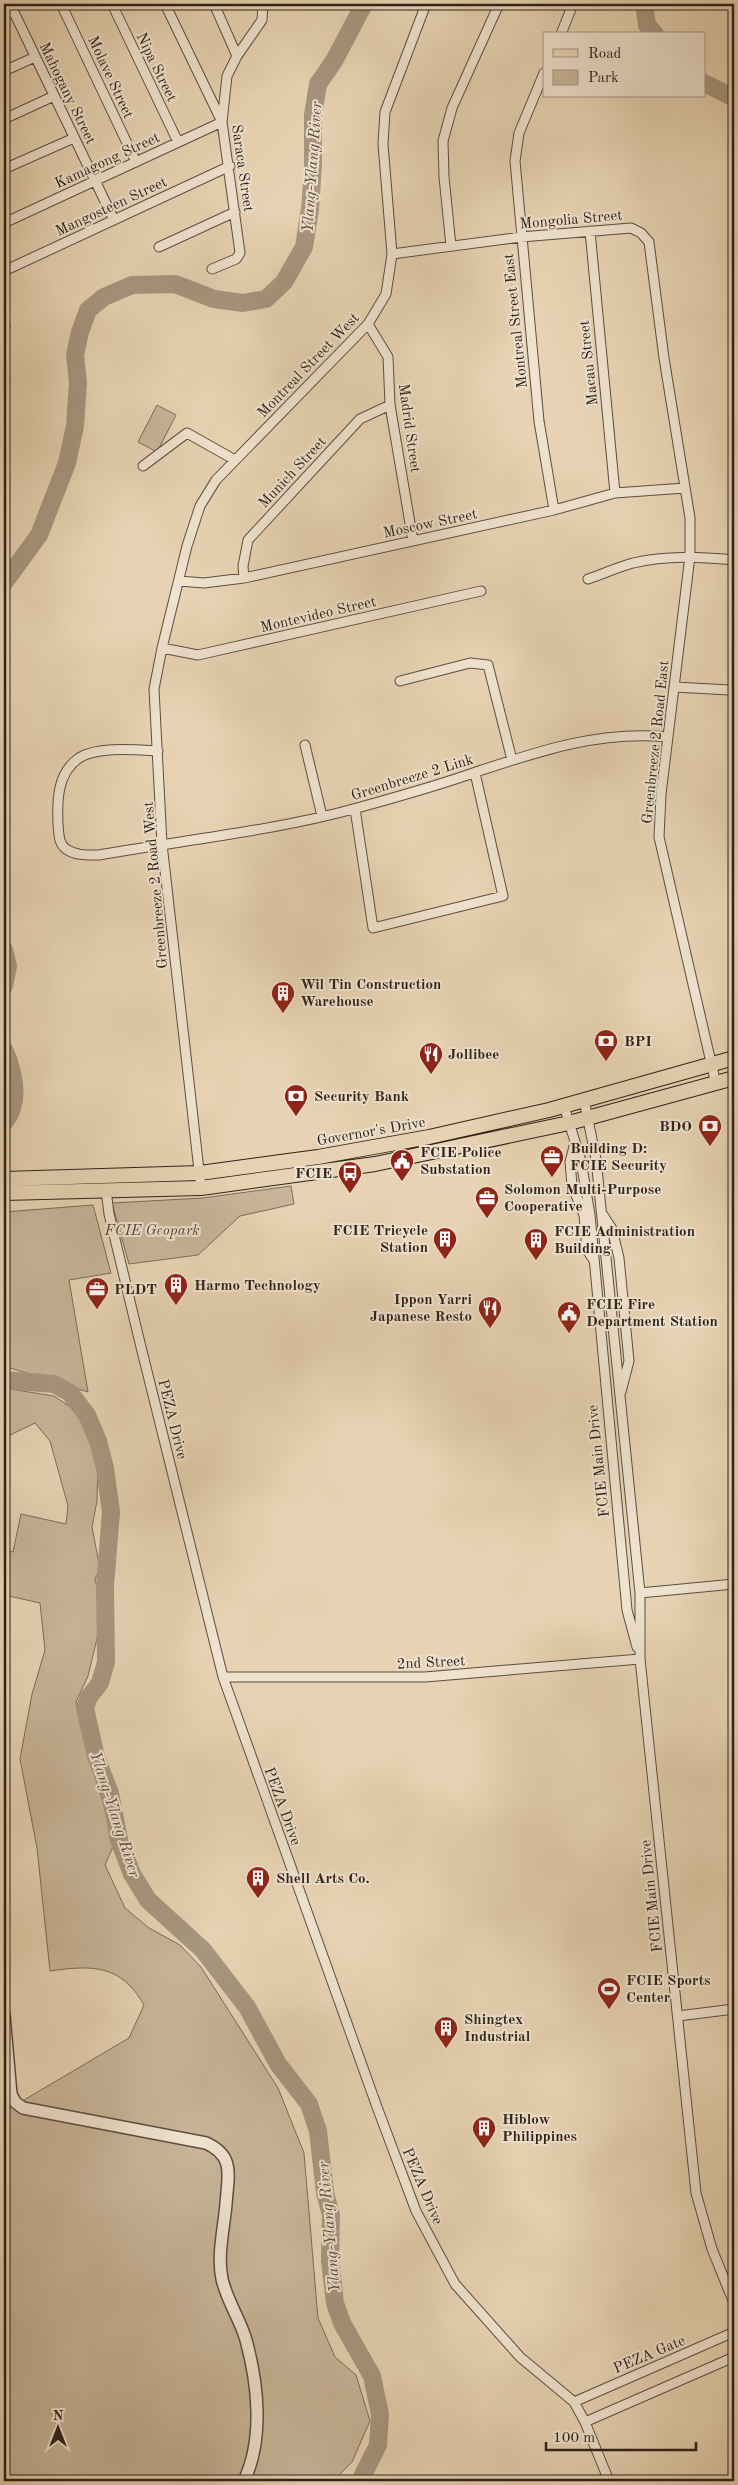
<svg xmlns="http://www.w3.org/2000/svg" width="738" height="2485" font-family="'Old Standard TT',serif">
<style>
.green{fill:#c8b599;stroke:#7b6b59}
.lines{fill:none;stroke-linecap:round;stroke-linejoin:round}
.river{stroke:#a8967f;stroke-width:18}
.minor-casing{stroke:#5c4e40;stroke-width:11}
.tertiary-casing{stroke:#5c4e40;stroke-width:14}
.primary-casing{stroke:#2e2119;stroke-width:16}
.minor{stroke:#efe2ce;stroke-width:9}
.tertiary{stroke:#efe2ce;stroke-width:11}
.primary{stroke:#e7d3b3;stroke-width:14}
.labels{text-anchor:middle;stroke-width:4;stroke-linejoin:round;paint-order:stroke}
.street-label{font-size:15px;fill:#2e2119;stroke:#efe2ce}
.poi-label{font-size:15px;font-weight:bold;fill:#2e2119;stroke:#efe2ce;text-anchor:start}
.park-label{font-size:15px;font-style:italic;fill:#544639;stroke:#efe2ce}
.water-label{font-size:16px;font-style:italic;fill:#594a3d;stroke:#efe2ce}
</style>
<rect width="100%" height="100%" fill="#e7d3b3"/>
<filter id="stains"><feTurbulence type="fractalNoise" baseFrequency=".004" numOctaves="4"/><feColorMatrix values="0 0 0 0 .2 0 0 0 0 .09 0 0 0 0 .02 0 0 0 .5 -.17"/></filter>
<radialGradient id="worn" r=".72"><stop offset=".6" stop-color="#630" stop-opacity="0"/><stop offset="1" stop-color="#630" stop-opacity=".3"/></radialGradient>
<!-- green -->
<path class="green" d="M157,405l19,10 -19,37 -19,-10z
M291,1186l3,18 -54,12 -42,39 -69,9 -17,-61 91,-5z
M93,1205l18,68 -42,7 19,112 -84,-26v-154z
M4,1388l50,8 21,14 20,33 3,14 -1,44 -5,26 8,42 -5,10 8,35 -15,62 -12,26 14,58 21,68 2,19 -8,18 20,43 24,20 31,17 21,22 77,121 26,65 14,165 17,39 21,18 14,46 -18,41 -19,19h-329v-381l4,4 16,-4 105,-62 15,-33c-23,-41 -52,-40 -94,-34l-13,-123 -17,-89 12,-65 13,-44 -5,-47 -36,-8v-45l9,2 8,-38 45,10 2,-18 -18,-65 -15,-18 -31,15z"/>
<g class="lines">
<!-- river -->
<path class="river" d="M644,4l3,21 8,9
M704,83l30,15
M4,583l35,-48 28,-72 8,-37 3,-43 -3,-28 5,-23 8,-22 16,-13 28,-12 43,-1 39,15 29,4 23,-4 18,-17 20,-35 6,-38 3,-44v-50l5,-31 16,-23 30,-57
M4,950l4,16 -4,20
M4,1049c10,23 18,52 0,74
M4,1380l50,4 16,9 17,22 11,26 7,27 6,44 -6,74 1,76 -6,21 -11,14 -4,11 11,49 14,36 9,47 13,34 16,26 55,50 44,57 31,57 31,40 9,27 7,62 6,22 -1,46 5,42 7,20 30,53 8,38 -2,31 -18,36"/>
<!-- minor casing -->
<g class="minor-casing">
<path id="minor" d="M10,4l104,216
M61,4l75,158
M112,4l66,138
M214,4l23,52
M4,15l9,-5
M561,34l12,-30
M4,71l31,-14
M544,73l-25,60 -4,28 24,260 15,89
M4,119l50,-23
M4,169l70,-31
M4,223l218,-101 -57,-118
M590,231l25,262
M451,246l-7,-69 -1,-36 9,-33 47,-104
M159,247l76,-35
M392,254l129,-17 110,-9 10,5 8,9 15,116 26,160v38l-29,238 -2,43 57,247
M212,269l24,-10 4,-6 -18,-131 5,-46 10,-20 25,-36 1,-16
M4,271l226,-105
M368,324l20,33 2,48 23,136
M4,325l1,2
M143,466l44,-33 48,27
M244,578l-1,-12 5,-26 112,-121 30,-14
M588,579c15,-5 30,-12 45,-16 34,-8 67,-6 101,-3
M179,581l25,2 40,-5 310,-68 61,-17 70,-5
M162,648l36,7 283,-64
M400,681l70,-18 18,2 24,95
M675,687l54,3 5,-3
M305,745l17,71
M158,751c-22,-1 -60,-5 -79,7 -22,15 -22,43 -21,66 1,9 0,19 8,25 10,7 22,6 33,6 85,-15 175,-24 258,-47 40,-11 80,-22 119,-36 63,-21 125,-42 192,-35
M355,809l18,119 130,-32 -28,-123
M584,1100l12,59 44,434v66l56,534 16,56 22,54
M564,1106l17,55 9,54 37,395 10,37
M575,1143l-5,19 2,23 12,30 3,35 6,9
M201,1188l-39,-344 -8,-155 8,-41 25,-102 13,-40 16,-26 152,-156 18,-30 6,-40 -9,-110 2,-32 41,-108
M106,1190l3,24 32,133 82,330 154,430 39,104 39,73 65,73 54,45 11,20 24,59
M603,1215l9,14 7,29 10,103 -8,31
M640,1593l94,-9
M223,1677h202l215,-18
M678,2016l56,-7
M574,2402l160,-70
M585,2422l149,-65"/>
</g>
<!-- tertiary casing -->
<g class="tertiary-casing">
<path id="tertiary" d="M4,2015l7,79 4,8 8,6 183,35c29,13 22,32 20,61 -2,24 -9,51 -4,75 5,22 18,40 24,61 12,44 18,99 -2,141"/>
</g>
<!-- primary casing -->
<g class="primary-casing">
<path id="primary" d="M4,1179l196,-6 118,-16 111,-20 120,-27 185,-52
M4,1193l197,-5 174,-24 194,-41 165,-45"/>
</g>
<!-- minor -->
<use href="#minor" class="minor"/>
<!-- tertiary -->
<use href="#tertiary" class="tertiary"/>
<!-- primary -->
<use href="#primary" class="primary"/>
</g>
<!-- icons -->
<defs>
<g id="building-pin" transform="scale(1.25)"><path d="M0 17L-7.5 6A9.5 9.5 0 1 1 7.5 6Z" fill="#8f2418" stroke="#efe2ce"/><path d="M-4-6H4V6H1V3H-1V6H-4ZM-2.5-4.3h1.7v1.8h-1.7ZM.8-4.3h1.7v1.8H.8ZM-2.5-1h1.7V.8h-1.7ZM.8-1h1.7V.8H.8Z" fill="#fff"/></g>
<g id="bank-pin" transform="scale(1.25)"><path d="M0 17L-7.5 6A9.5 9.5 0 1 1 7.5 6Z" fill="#8f2418" stroke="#efe2ce"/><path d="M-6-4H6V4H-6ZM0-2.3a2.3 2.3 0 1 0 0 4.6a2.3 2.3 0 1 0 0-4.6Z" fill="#fff"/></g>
<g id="restaurant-pin" transform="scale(1.25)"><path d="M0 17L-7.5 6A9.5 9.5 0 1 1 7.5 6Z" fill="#8f2418" stroke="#efe2ce"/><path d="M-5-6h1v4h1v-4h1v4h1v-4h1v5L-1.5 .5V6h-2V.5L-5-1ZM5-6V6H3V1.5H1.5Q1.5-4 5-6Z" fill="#fff"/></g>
<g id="office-pin" transform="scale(1.25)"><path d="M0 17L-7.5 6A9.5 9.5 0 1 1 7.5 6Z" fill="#8f2418" stroke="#efe2ce"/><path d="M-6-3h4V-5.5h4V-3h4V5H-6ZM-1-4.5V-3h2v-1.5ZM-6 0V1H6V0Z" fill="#fff"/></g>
<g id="civic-pin" transform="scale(1.25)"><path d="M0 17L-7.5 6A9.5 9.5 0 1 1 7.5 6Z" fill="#8f2418" stroke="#efe2ce"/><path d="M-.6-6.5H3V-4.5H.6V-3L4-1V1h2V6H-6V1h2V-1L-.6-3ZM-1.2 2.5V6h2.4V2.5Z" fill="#fff"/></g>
<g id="bus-pin" transform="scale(1.25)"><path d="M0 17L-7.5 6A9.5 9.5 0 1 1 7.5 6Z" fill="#8f2418" stroke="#efe2ce"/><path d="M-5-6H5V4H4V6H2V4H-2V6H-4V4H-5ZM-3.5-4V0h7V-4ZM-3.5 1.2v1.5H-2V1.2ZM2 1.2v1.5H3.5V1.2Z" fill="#fff"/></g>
<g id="stadium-pin" transform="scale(1.25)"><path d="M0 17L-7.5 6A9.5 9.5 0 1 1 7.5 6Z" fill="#8f2418" stroke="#efe2ce"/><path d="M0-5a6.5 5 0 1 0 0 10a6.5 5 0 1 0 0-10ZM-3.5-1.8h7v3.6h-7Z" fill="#fff"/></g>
</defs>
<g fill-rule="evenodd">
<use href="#building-pin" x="283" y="993"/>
<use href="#bank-pin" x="606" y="1041"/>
<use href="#restaurant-pin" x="431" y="1054"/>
<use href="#bank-pin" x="296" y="1096"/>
<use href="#bank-pin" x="710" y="1126"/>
<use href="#office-pin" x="552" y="1157"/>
<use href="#civic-pin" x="402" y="1161"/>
<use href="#bus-pin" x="350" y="1173"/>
<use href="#office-pin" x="487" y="1198"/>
<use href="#building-pin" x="445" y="1239"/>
<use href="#building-pin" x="536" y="1240"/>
<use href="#building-pin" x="176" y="1285"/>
<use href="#office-pin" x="97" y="1289"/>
<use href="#restaurant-pin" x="490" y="1308"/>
<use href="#civic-pin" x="569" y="1313"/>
<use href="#building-pin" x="258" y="1878"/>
<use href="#stadium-pin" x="609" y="1989"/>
<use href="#building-pin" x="446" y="2028"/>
<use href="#building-pin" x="484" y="2128"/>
</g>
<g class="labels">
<!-- street labels -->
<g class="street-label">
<text transform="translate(157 67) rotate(64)" y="5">Nipa Street</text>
<text transform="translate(111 77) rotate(65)" y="5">Molave Street</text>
<text transform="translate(68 93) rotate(64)" y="5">Mahogany Street</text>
<text transform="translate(107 160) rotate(-25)" y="5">Kamagong Street</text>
<text transform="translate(243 168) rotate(82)" y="5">Saraca Street</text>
<text transform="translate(111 206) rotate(-25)" y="5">Mangosteen Street</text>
<text transform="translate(571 219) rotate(-5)" y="5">Mongolia Street</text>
<text transform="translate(515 321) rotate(-96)" y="5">Montreal Street East</text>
<text transform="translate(588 363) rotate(-96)" y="5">Macau Street</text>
<text transform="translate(308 365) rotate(-46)" y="5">Montreal Street West</text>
<text transform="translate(410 428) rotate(82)" y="5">Madrid Street</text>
<text transform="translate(292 472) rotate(-47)" y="5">Munich Street</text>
<text transform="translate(430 523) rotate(-12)" y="5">Moscow Street</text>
<text transform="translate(318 614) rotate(-13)" y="5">Montevideo Street</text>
<text transform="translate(655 742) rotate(-84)" y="5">Greenbreeze 2 Road East</text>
<text transform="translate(412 777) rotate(-17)" y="5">Greenbreeze 2 Link</text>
<text transform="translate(155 885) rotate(-95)" y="5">Greenbreeze 2 Road West</text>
<text transform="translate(371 1131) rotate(-10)" y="5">Governor's Drive</text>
<text transform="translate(173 1419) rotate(76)" y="5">PEZA Drive</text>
<text transform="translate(598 1461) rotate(-96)" y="5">FCIE Main Drive</text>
<text transform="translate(431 1662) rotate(-3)" y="5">2nd Street</text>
<text transform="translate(283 1806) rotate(70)" y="5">PEZA Drive</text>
<text transform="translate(651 1896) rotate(-96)" y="5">FCIE Main Drive</text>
<text transform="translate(423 2186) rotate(67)" y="5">PEZA Drive</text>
<text transform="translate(649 2354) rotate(-23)" y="5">PEZA Gate</text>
</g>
<!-- poi labels -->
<g class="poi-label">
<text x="300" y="989">Wil Tin Construction<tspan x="300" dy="17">Warehouse</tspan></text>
<text x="624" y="1046">BPI</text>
<text x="448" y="1059">Jollibee</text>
<text x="314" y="1101">Security Bank</text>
<text x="692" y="1131" text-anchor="end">BDO</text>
<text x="570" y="1153">Building D:<tspan x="570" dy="17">FCIE Security</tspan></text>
<text x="420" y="1157">FCIE Police<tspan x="420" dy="17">Substation</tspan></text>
<text x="332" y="1178" text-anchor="end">FCIE</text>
<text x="504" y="1194">Solomon Multi-Purpose<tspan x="504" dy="17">Cooperative</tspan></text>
<text x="428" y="1235" text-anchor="end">FCIE Tricycle<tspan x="428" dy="17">Station</tspan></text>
<text x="554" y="1236">FCIE Administration<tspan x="554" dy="17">Building</tspan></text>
<text x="194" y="1290">Harmo Technology</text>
<text x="114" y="1294">PLDT</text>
<text x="472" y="1304" text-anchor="end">Ippon Yarri<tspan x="472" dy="17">Japanese Resto</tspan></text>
<text x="586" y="1309">FCIE Fire<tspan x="586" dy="17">Department Station</tspan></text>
<text x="276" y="1883">Shell Arts Co.</text>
<text x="626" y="1985">FCIE Sports<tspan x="626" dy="17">Center</tspan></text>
<text x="464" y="2024">Shingtex<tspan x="464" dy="17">Industrial</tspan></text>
<text x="502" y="2124">Hiblow<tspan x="502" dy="17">Philippines</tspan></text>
</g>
<!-- park labels -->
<g class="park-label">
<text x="152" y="1235">FCIE Geopark</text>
</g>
<!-- water labels -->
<g class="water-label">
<text transform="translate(311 167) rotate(-86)" y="6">Ylang-Ylang River</text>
<text transform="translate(116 1814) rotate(72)" y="6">Ylang-Ylang River</text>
<text transform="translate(328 2227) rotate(-95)" y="6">Ylang-Ylang River</text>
</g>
</g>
<!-- margin -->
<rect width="738" height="2485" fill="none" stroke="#e7d3b3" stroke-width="20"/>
<rect x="5" y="5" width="728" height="2475" fill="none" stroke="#2e2119" stroke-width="2.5"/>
<rect x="10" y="10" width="718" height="2465" fill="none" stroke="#2e2119"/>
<!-- legend -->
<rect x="543" y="32" width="162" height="65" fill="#efe2ce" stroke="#a29586"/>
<rect x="553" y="49" width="25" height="8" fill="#e7d3b3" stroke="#a29586"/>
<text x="588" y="58" font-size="15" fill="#2e2119">Road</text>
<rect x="553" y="70" width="25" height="15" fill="#c8b599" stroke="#a29586"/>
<text x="588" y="82" font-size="15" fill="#2e2119">Park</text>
<!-- north arrow -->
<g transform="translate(58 2428)" stroke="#efe2ce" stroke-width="4" paint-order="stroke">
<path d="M0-4L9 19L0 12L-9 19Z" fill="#2e2119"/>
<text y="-8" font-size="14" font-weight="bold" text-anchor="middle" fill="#2e2119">N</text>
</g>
<!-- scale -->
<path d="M546 2442v8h150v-8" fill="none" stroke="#2e2119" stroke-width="2.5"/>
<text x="553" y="2442" font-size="15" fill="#2e2119" stroke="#efe2ce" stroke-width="4" paint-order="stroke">100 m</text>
<rect width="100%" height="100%" filter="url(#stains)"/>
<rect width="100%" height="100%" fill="url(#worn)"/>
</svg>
